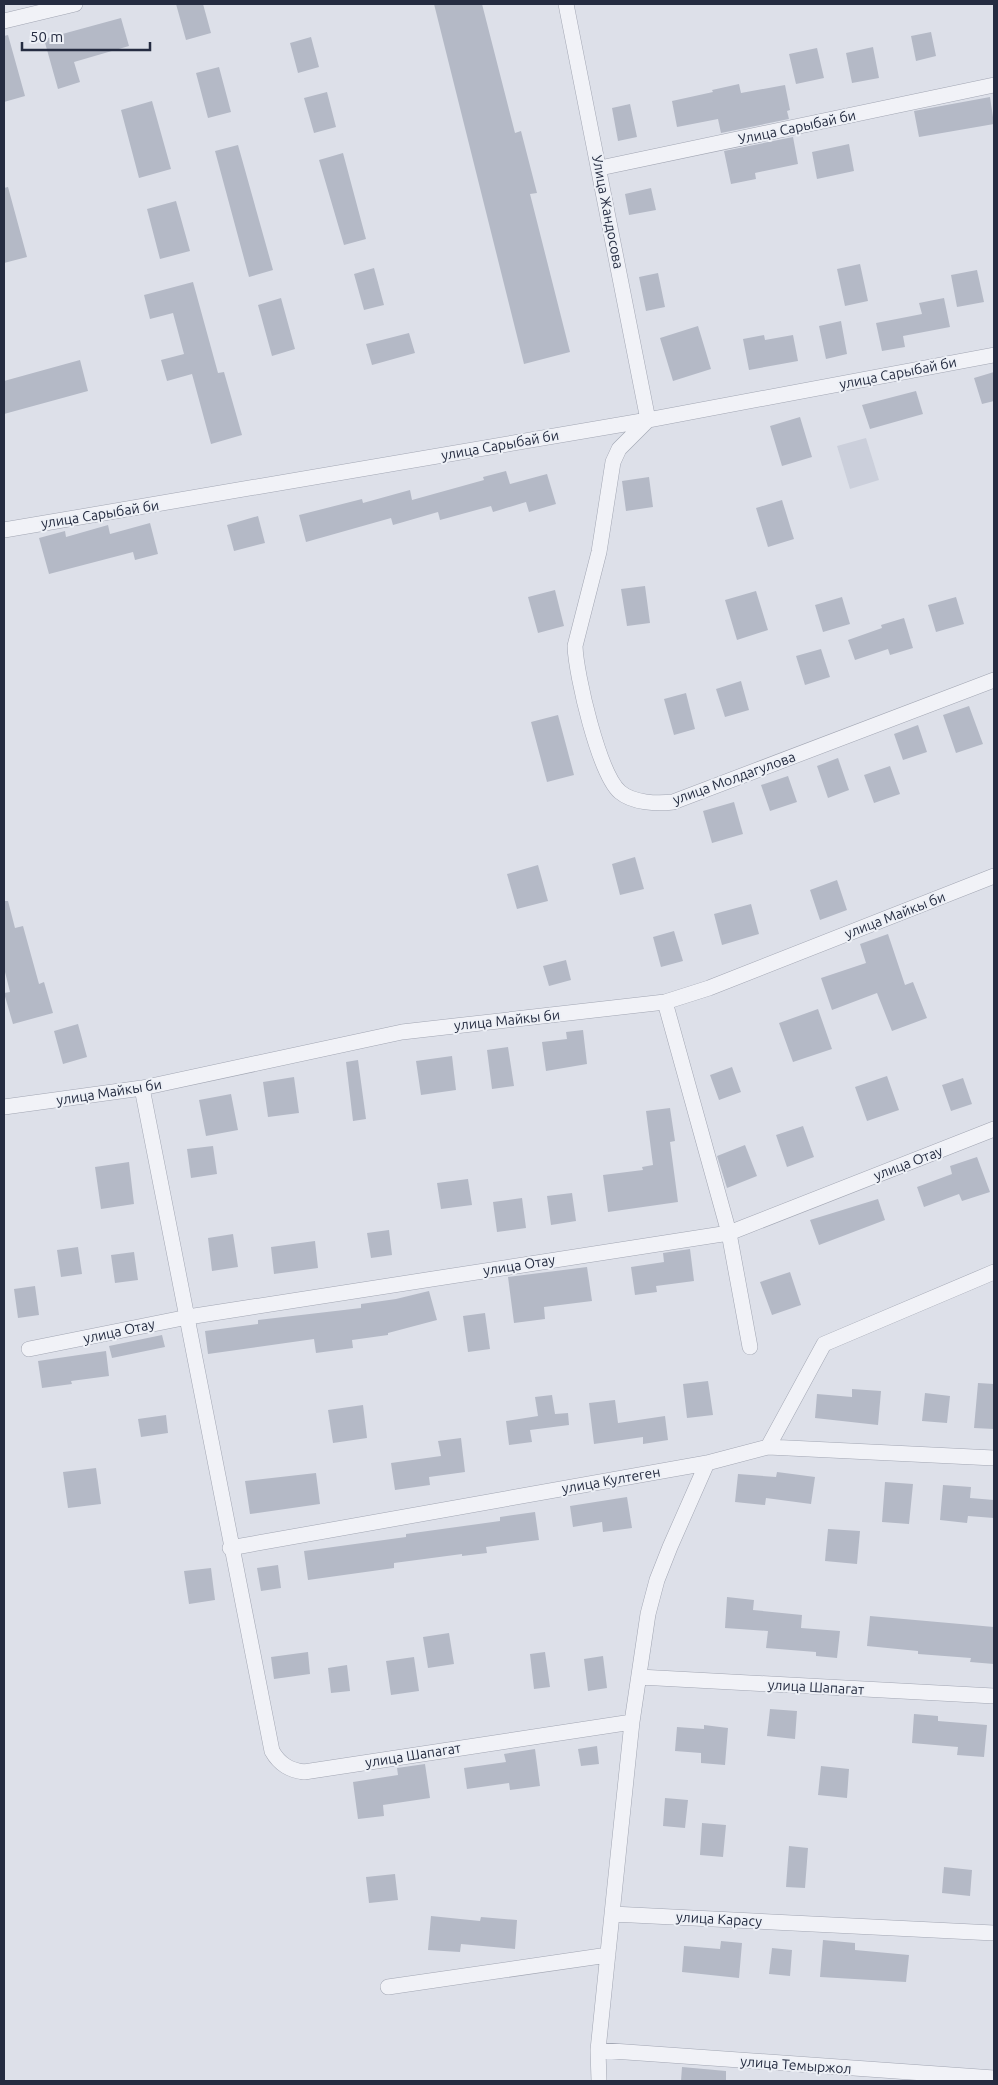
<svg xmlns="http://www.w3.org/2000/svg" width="998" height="2085" font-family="Ubuntu,sans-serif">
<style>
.built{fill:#cbcfdb}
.building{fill:#b4b9c6}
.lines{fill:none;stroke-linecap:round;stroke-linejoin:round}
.minor-casing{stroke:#a2a6b3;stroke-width:16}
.minor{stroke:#f1f2f7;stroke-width:15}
.labels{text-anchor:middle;stroke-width:4;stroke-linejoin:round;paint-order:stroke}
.street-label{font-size:14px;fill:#252c41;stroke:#edf0f6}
</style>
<rect width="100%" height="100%" fill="#dde0e9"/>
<!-- built -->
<path class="built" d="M866,438l13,42 -29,9 -13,-43z"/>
<!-- building -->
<path class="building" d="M176,4h27l8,29 -25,7z
M434,4h48l33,129 6,-2 16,62 -7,1 40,158 -46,12z
M121,18l8,28 -55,16 6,20 -22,7 -14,-50z
M931,32l5,24 -20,5 -5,-25z
M8,35l17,61 -21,6v-66z
M311,37l8,30 -21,6 -8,-30z
M873,47l6,31 -27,5 -6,-30z
M817,48l7,30 -28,6 -7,-30z
M219,67l12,45 -23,6 -12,-45z
M739,84l2,9 44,-8 5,25 -3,1 2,8 -68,14 -3,-14 -41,8 -5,-26 41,-9 -1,-2z
M327,92l9,35 -22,6 -10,-35z
M990,97l4,27 -75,13 -5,-26z
M152,101l19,68 -32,9 -18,-68z
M630,104l7,33 -19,4 -6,-33z
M793,137l5,27 -43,9 1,6 -25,5 -7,-33z
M849,144l5,27 -37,8 -5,-27z
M238,145l35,125 -24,7 -34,-126z
M343,153l23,86 -22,6 -25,-85z
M8,187l19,70 -23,6v-75z
M651,188l5,22 -27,5 -4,-21z
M176,201l14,50 -30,8 -13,-50z
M860,264l8,37 -23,5 -8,-37z
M374,268l10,37 -20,5 -10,-36z
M977,270l7,32 -27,5 -6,-32z
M658,273l7,34 -19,4 -7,-34z
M193,282l25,91 6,-1 18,63 -31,9 -19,-70 -25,7 -6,-21 23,-6 -11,-41 -23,6 -6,-24z
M281,298l14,51 -23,7 -14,-51z
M944,298l6,29 -47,9 2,11 -23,4 -6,-28 46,-9 -3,-11z
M841,321l6,33 -21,5 -7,-33z
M698,326l13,43 -38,12 -13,-43z
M409,333l6,20 -43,12 -6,-21z
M764,335l1,5 28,-5 5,26 -49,9 -6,-31z
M80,360l8,31 -84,23v-33z
M994,372v29l-12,3 -8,-26z
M916,391l7,23 -53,15 -8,-24z
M800,417l12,40 -30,9 -12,-40z
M506,471l4,13 37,-10 9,30 -27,8 -3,-10 -33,10 -2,-6 -51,14 -2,-8 -45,13 -2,-7 -85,24 -7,-27 63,-16 1,4 47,-13 2,10 72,-20 -1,-3z
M649,477l4,30 -27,4 -4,-30z
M782,500l12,39 -26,8 -12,-39z
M258,516l7,27 -31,8 -7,-26z
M150,523l8,31 -23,6 -2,-8 -84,22 -10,-36 26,-7 1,6 42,-12 2,9z
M645,586l5,37 -23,3 -6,-37z
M555,590l9,36 -26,7 -10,-36z
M756,591l12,39 -31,10 -12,-40z
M842,597l8,27 -27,8 -8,-27z
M956,597l8,27 -28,8 -8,-27z
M904,618l9,30 -23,7 -2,-6 -33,11 -7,-20 34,-12 -1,-3z
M821,649l9,28 -25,8 -9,-29z
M741,681l8,29 -24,7 -9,-28z
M686,693l9,36 -21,6 -10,-36z
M969,706l14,38 -27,9 -13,-38z
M558,715l16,60 -27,7 -16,-60z
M918,725l9,27 -24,8 -9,-26z
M838,758l11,32 -21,8 -11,-32z
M890,766l10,28 -26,9 -10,-28z
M788,776l9,26 -27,9 -9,-26z
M734,802l9,32 -31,9 -9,-32z
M635,857l9,32 -24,6 -8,-31z
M538,865l10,36 -31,8 -10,-35z
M837,880l10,30 -27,10 -10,-30z
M4,901h4l7,27 8,-2 16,58 5,-2 9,31 -40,11 -9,-31 6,-1 -6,-24z
M751,904l8,30 -37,11 -8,-31z
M674,931l9,30 -22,6 -8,-30z
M888,934l17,51 8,-3 14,36 -35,13 -15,-38 -45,17 -11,-32 45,-15 -6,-19z
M566,960l5,20 -22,6 -6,-20z
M818,1009l14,40 -39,13 -14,-39z
M78,1024l9,33 -24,7 -9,-33z
M583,1030l4,34 -41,7 -4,-29 25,-3 -1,-7z
M508,1047l6,39 -22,3 -5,-39z
M452,1056l4,34 -35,5 -5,-34z
M358,1060l8,59 -13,2 -7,-59z
M732,1067l9,25 -22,8 -9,-25z
M887,1076l12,34 -32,11 -12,-34z
M294,1077l5,36 -31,4 -5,-35z
M963,1078l9,26 -21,7 -9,-26z
M231,1094l7,36 -32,6 -7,-36z
M670,1108l5,33 -5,1 8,60 -70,10 -5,-37 40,-5 -1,-3 11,-2 -7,-54z
M803,1126l11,31 -27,10 -11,-32z
M745,1145l12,31 -30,12 -10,-32z
M213,1146l4,28 -26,4 -4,-29z
M977,1157l13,35 -28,9 -3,-7 -35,13 -7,-20 35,-13 -2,-8z
M129,1162l5,42 -33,5 -6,-42z
M468,1179l4,26 -31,4 -4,-26z
M572,1193l4,28 -25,4 -4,-29z
M522,1198l4,30 -29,4 -4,-30z
M878,1199l7,21 -66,25 -9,-25z
M389,1230l3,25 -21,3 -4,-25z
M233,1234l5,33 -26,4 -4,-33z
M315,1241l3,27 -44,6 -3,-27z
M78,1247l4,27 -21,3 -4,-27z
M690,1249l4,32 -38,5 1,6 -22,3 -4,-28 33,-5 -1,-9z
M134,1252l4,28 -23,3 -4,-28z
M587,1267l5,34 -48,6 1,12 -31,4 -6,-46z
M790,1272l11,33 -29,10 -12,-33z
M35,1286l4,29 -21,3 -4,-29z
M429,1291l8,29 -49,13v2l-36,5 1,8 -37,5 -2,-14 -106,15 -3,-23 53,-7v-4l103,-12v-4l35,-5z
M485,1313l5,36 -22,3 -5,-36z
M162,1335l3,12 -53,11 -3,-12z
M106,1351l3,25 -38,5 1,3 -30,4 -4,-27z
M708,1381l5,34 -26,3 -4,-34z
M978,1383l16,1v45l-20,-1z
M852,1389l29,2 -3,34 -63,-7 2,-24 35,3z
M925,1393l25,3 -3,27 -25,-2z
M552,1395l3,19 13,-1 1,12 -39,5 2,12 -23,3 -3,-24 32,-5 -3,-19z
M615,1400l3,23 47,-7 3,24 -25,4v-7l-49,7 -5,-41z
M363,1405l4,33 -34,5 -5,-33z
M166,1415l2,18 -27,4 -3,-18z
M461,1438l4,34 -36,5 1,8 -35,5 -4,-27 50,-7 -3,-15z
M96,1468l5,36 -33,4 -5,-36z
M777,1472l38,5 -4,27 -45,-6 -1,7 -30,-3 3,-28 38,3z
M316,1473l4,31 -70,10 -5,-33z
M885,1482l28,2 -4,40 -27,-2z
M943,1485l28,2 -1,11 24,2v18l-26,-2 -1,7 -27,-3z
M627,1497l5,31 -29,4 -1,-10 -29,5 -3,-21z
M535,1512l4,28 -53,7 1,6 -25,3v-2l-68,9v5l-86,12 -4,-29 102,-14v-3l94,-13v-4z
M828,1529l32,2 -3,33 -32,-3z
M278,1565l3,23 -20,3 -4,-23z
M211,1568l4,32 -26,4 -5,-33z
M727,1597l27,3 -1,10 49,5 -1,13 39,3 -3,27 -21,-2v-4l-50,-4 2,-17 -43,-3z
M870,1616l124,11v37l-24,-2 1,-4 -53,-4v-3l-51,-5z
M449,1633l5,31 -26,4 -5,-31z
M308,1652l2,22 -36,5 -3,-22z
M545,1652l5,35 -16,2 -4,-35z
M603,1656l4,32 -19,3 -4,-32z
M414,1657l5,34 -28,4 -5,-34z
M347,1665l3,26 -19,2 -3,-25z
M770,1709l27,2 -2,28 -28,-3z
M914,1714l24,2v5l49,4 -3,32 -27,-2 1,-8 -46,-4z
M704,1725l24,3 -3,37 -24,-2v-10l-26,-2 2,-24 27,2z
M597,1746l2,18 -18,2 -3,-17z
M535,1749l5,37 -30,4 -1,-7 -42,6 -3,-21 42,-6 -2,-8z
M425,1764l5,34 -47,7 1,11 -26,3 -5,-37 45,-7 -1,-7z
M821,1766l28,3 -2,29 -29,-3z
M665,1798l23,2 -3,28 -22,-2z
M702,1823l24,2 -3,32 -23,-2z
M789,1846l19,2 -3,40 -19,-1z
M944,1867l28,3 -2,26 -28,-3z
M395,1874l3,26 -29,3 -3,-26z
M431,1916l49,5 1,-4 36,3 -2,29 -54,-5 -1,8 -32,-2z
M823,1940l32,3v7l54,5 -3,27 -86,-5z
M721,1941l21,2 -3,35 -57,-6 2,-26 36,3z
M772,1948l20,2 -2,26 -21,-2z
M682,2067l44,4v10h-45z"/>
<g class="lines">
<!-- minor casing -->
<g class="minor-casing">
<path id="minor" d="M566,4l82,416 -29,29 -6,13 -14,90 -24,94c1,29 24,128 45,146 13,11 37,12 53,10l321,-122
M4,21l71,-17
M600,168l394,-83
M4,530l644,-110 346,-65
M665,1002l64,231 21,114
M142,1088c45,221 85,443 130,663 8,14 18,19 32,21l328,-50
M4,1107l138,-19 260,-56 263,-30 44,-14 285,-112
M29,1349l159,-32 541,-84 265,-104
M768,1447l56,-103 170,-72
M230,1548l477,-85 61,-16 226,11
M639,1677l355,19
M612,1914l20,-192 16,-108 9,-34 13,-33 37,-84
M388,1987l220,-32
M598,2050l396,28
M599,2081l-1,-31 14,-136 382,19"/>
</g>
<!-- minor -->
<use href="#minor" class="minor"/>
</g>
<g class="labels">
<!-- street labels -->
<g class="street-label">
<text transform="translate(797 127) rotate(-12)" y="5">Улица Сарыбай би</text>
<text transform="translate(608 212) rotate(79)" y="5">Улица Жандосова</text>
<text transform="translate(898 373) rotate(-11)" y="5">улица Сарыбай би</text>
<text transform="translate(500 445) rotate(-10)" y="5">улица Сарыбай би</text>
<text transform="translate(100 514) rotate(-9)" y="5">улица Сарыбай би</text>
<text transform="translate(734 778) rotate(-20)" y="5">улица Молдагулова</text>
<text transform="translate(895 915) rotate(-21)" y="5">улица Майкы би</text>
<text transform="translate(507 1020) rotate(-6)" y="5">улица Майкы би</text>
<text transform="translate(109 1092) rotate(-9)" y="5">улица Майкы би</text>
<text transform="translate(908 1163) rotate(-21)" y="5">улица Отау</text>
<text transform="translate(519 1265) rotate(-9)" y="5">улица Отау</text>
<text transform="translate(119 1331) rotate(-12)" y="5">улица Отау</text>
<text transform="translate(611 1480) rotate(-10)" y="5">улица Култеген</text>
<text transform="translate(816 1687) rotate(3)" y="5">улица Шапагат</text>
<text transform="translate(413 1755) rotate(-9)" y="5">улица Шапагат</text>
<text transform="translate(719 1919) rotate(3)" y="5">улица Карасу</text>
<text transform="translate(796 2065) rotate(4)" y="5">улица Темыржол</text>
</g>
</g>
<!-- border -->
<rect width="998" height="2085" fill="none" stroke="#252c41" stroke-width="10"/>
<!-- scale -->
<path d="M22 42v8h128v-8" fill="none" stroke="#252c41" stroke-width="2.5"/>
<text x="30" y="42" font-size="15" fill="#252c41" stroke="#edf0f6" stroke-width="4" paint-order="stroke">50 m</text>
</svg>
